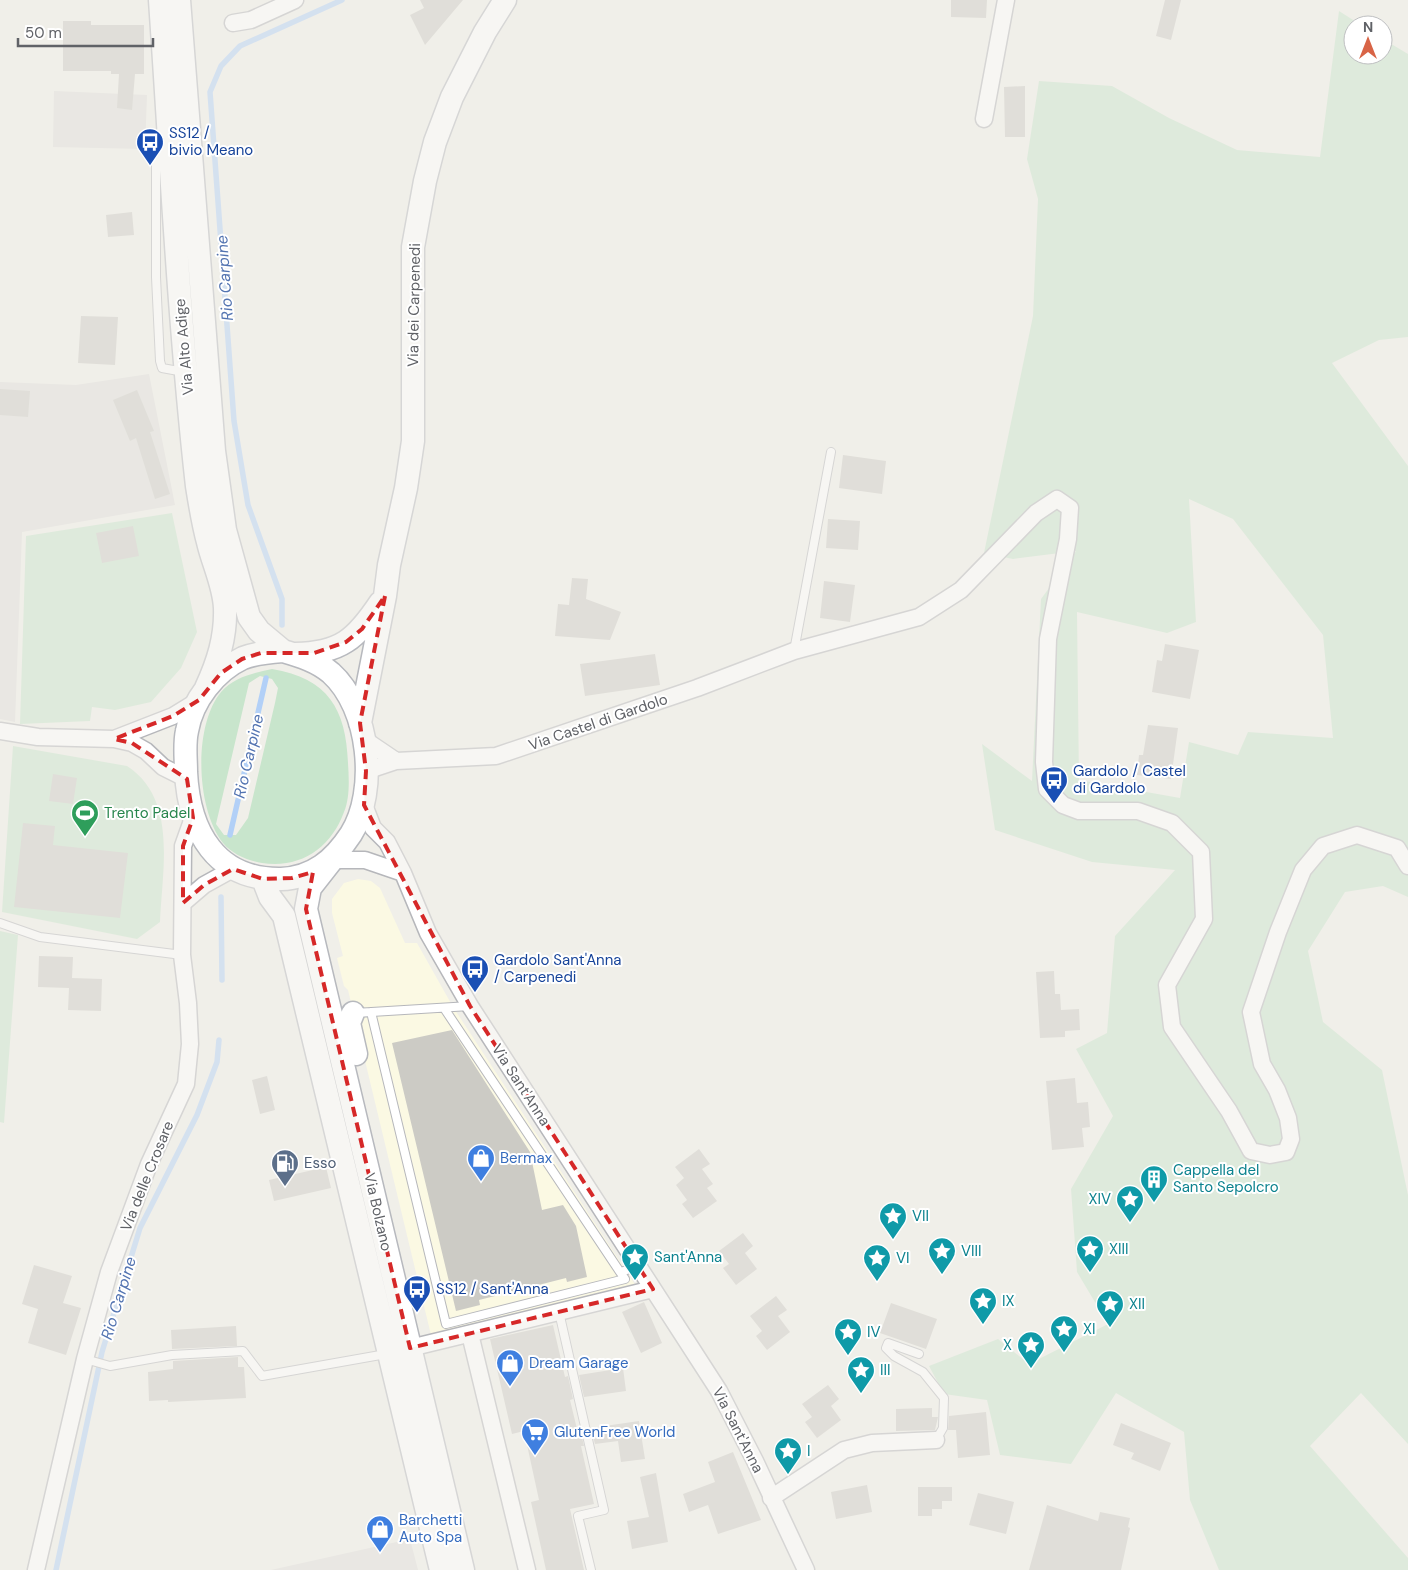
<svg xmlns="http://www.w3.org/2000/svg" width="1408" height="1570" font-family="'DM Sans',sans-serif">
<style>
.commercial{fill:#fbf9e3}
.industrial{fill:#dfdedb}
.green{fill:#c8e5cc;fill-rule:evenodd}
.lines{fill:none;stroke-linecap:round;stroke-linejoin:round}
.stream{stroke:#b2d0f7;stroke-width:5.5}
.building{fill:#cccbc5}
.lane-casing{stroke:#b6b7bb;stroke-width:10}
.street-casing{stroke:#b6b7bb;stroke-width:19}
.secondary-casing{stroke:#b7b9be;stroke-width:25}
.lane{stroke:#fff;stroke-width:8}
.street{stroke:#fff;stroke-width:16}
.secondary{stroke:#fff;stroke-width:22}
.marked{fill:none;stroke:#d62828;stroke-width:4;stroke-dasharray:10 6;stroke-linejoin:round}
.labels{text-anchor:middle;stroke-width:4;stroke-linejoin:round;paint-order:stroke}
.transit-label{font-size:15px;fill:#164399;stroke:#fff;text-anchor:start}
.street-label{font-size:15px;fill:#606267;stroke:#fff}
.leisure-label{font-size:15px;fill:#27864d;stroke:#fff;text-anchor:start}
.shop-label{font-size:15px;fill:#366cbe;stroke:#fff;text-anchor:start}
.service-label{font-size:15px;fill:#4e5e75;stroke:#fff;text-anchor:start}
.culture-label{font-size:15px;fill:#0d838f;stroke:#fff;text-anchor:start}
.water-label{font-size:16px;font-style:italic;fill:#5374b1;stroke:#fff}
</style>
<rect width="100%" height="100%" fill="#f0efe9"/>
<!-- commercial -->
<path class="commercial" d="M358,879l13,2 9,7 25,55h12l36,64 183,279 -205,49 -83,-345 -4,-4 -7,-28 6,-2 -11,-43v-14l12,-16z"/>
<!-- industrial -->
<path class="industrial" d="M54,91l93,4 -2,54 -92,-2z
M149,374l26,131 -153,27 -7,190 -15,-3v-337l76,3z
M410,1539l8,31h-147z"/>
<!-- green -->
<path class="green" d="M1339,11l22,14h-8v30h30v-16l25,15v283l-29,3 -47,23 76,103v431l-25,-11 -38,6 -37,59 15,71 59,48 26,125v249l-47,-51 -51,53 98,112v12h-189l-29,-70 -6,-68 -68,-39 -45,71 -71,-9 -13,-55 -43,-6 -15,-28 69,-27 31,25 79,-40 -31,-52 -6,-83 42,-73 -37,-67 31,-16 8,-97 60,-66 -83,-8 -97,-32 -13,-86 50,37 9,-182 35,-48 -63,8 -29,-6 49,-237 5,-117 -11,-40 12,-78 73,5 57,32 68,32 83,7zM1189,499l44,20 90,116 10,103 -85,-6 -10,23 -49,-13 -9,56 -101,-18 -2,-168 90,21 29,-11z
M172,513l25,119 -16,36 -30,34 -36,8 -23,-3 -2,14 -70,3 6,-188z
M272,669c56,9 74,40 76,94 1,16 2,35 -4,49 -13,36 -44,57 -82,51 -14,-2 -30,-9 -39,-20 -27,-34 -30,-117 -2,-151 13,-15 32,-19 51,-23zM260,676l12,3 6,9 -3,15 -27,115 -12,17h-12l-8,-11 33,-141z
M13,746l114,20c51,33 35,104 33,156l-23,17 -135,-27z
M0,931l18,4 -14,188 -4,-1z"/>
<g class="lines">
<!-- stream -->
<path class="stream" d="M282,625v-26l-34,-94 -14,-84 -24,-329 11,-26 19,-20 102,-46
M230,835l36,-157
M221,897l1,83
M56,1570l46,-218 38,-124 57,-113 20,-53 2,-22"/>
</g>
<!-- building -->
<path class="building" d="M420,0h43l-38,45 -15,-30 14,-7z
M951,0h36l-1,18 -35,-1z
M1165,0h16l-10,40 -15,-4z
M63,21h28v4h53v49h-9l-3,36 -15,-2 2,-34h-8v-3h-48z
M1025,86v51h-20l-1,-50z
M132,212l2,23 -26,2 -2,-22z
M81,316l37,1 -3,48 -37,-2z
M0,389l30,2 -2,26 -28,-2z
M137,390l17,41 -4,1 20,62 -15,5 -19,-61 -6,3 -17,-41z
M843,455l43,6 -4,33 -43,-6z
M828,519l32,2 -2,29 -32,-2z
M133,526l6,30 -37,7 -6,-30z
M572,578l16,1 -2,20 35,13 -11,28 -55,-4 3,-32 11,1z
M824,581l31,4 -5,37 -30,-4z
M1165,644l34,6 -9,49 -38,-7 5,-32 5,1z
M655,654l5,31 -75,11 -5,-32z
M1148,725l30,3 -7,51 -34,-4 2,-20h4z
M53,774l24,4 -4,26 -24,-3z
M23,823l32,3 -2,19 75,8 -8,65 -106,-11z
M39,956l34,1 -1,21 30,1 -1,32 -33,-1 1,-22 -31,-1z
M1054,971l1,23h5l1,16 18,-1 1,21 -15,1v6l-25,1 -4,-66z
M452,1030l78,122 12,58 21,-5 13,21 11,51 -20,5 -1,-4 -87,22 1,5 -24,6 -64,-268z
M267,1076l8,34 -15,4 -8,-34z
M1075,1078l2,25 11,-1 2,25 -8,1 2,19 -32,3 -6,-69z
M699,1149l11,15 -8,5 11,15 -6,4 10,13 -24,17 -11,-14 5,-4 -11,-15 8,-7 -9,-11z
M326,1167l5,21 -57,13 -5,-21z
M743,1233l10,13 -8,7 12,16 -21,16 -13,-17 6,-4 -10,-13z
M34,1265l38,11 -9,27 18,5 -15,47 -38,-12 10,-34 -16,-5z
M776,1296l11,14 -9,6 12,16 -23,18 -11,-14 6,-5 -12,-15z
M644,1302l18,41 -21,10 -19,-41z
M891,1303l46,16 -11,30 -46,-16z
M553,1325l12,52 3,-1 5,23 -3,1 7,29h3l4,17h-3l13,58 -24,5 14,61h-38l-15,-68 8,-2 -15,-69 -12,3 -22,-95z
M236,1326l1,20 -65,3 -1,-19z
M238,1357v10h6l2,31 -78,4v-2l-19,1 -1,-29 25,-3v-8z
M623,1368l3,23 -42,6 -5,-22z
M828,1385l11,14 -8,7 10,14 -24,18 -12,-16 7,-5 -10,-13z
M932,1408v9h6l-3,13 -39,1v-22z
M986,1412l4,43 -32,3 -2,-28h-8l1,-14z
M639,1421l6,38 -24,3 -3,-21 -23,3 -4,-16z
M1121,1423l50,20 -11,28 -29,-12 3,-6 -21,-8z
M733,1452l28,68 -43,14 -10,-29 -19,7 -6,-18 32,-12 -7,-20z
M656,1473l12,69 -36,7 -5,-28 22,-4 -9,-40z
M867,1485l5,27 -36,7 -5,-27z
M918,1487h34v14h-10v8h-10v7h-14z
M978,1493l36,9 -8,32 -37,-9z
M1047,1505l51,16 2,-9 30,6 -2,9 2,1 -9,42h-92z"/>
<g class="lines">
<!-- lane casing -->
<g class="lane-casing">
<path id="lane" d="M161,131l-5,10v136l4,84 2,7 22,4
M794,651l37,-199
M0,923l40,14 142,18
M444,1008l176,264 17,-5
M371,1012l75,312 179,-45 -5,-7
M355,1013l115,-7
M559,1312l45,198 -26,6 13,54
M919,1354l-31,-11 -2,5 8,8 29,16 21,26 -1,30 -7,12
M85,1359l25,7 62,-11 71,-4 19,25 124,-22"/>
</g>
<!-- street casing -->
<g class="street-casing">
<path id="street" d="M233,23l18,-3 44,-20
M984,119l22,-119
M0,731l38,6 76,2 18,4 14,8 17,16 24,12
M362,738l34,23
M114,739l59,-23 26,-16
M366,771l30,-10 100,-5 201,-68 97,-37 125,-34 42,-27 75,-77 21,-14 13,9 -2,31 -20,100 -4,123 3,27 16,16 16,6h59l34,12 29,29 3,67 -37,66 5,42 57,84 22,40 19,4 16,-3 5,-13 -3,-21 -11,-28 -15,-26 -11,-52 27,-80 25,-62 20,-24 34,-11 40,13 11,18
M364,805l9,23 14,14 16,31 25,60 42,73 249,385 36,70 51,109
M332,860h33l38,13
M183,903l21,-18 29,-16
M470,1334l57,236
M410,1348l243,-59
M771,1498l73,-48 28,-7 64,-3
M36,1570l49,-211 24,-87 40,-108 37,-80 4,-40 -2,-41 -6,-48 1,-109 10,-28"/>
</g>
<!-- secondary casing -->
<g class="secondary-casing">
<path id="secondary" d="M160,0c11,162 19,325 37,486 3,19 6,38 11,56 5,22 16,43 17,66 1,29 -7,54 -19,80
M179,0l35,451 11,79 24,87 10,14 24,20
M283,651c17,5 34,10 48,22 39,35 47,118 20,161 -17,26 -38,44 -70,45 -65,1 -92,-47 -95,-107 0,-14 -2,-28 1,-41 5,-30 28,-60 56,-73 13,-5 26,-6 40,-7z
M295,654c46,-1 61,-15 85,-51
M360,723l25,-127 4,-31 17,-77 7,-47v-194l12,-66 10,-39 17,-45 33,-65 20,-32
M332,860l-22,28 -4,21 157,661
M263,879l7,18 14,19 157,654
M353,1013l-4,10 7,31"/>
</g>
<!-- lane -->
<use href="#lane" class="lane"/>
<!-- street -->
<use href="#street" class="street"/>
<!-- secondary -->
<use href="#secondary" class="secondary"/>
</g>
<!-- marked area -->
<path d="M0 0H1408V1570H0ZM385,596l-25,127 6,48 -2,34 106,201 183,283 -243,59 -104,-439 7,-37 -21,6 -29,1 -30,-10 -29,16 -21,18v-57l10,-28 -6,-39 -55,-36 -18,-4 59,-23 26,-16 22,-27 21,-14 19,-6h53l32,-11 16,-13z" fill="#f0efe9" fill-opacity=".55" fill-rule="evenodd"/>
<path class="marked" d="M385,596l-25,127 6,48 -2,34 106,201 183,283 -243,59 -104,-439 7,-37 -21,6 -29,1 -30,-10 -29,16 -21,18v-57l10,-28 -6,-39 -55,-36 -18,-4 59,-23 26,-16 22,-27 21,-14 19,-6h53l32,-11 16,-13z"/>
<!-- icons -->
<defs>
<g id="bus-pin" transform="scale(1.4375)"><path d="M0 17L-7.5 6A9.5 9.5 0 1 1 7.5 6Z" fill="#1a4fb4" stroke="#fff"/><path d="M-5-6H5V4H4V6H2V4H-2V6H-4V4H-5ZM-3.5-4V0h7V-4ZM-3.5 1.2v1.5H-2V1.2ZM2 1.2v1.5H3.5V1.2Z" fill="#fff"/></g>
<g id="stadium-pin" transform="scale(1.4375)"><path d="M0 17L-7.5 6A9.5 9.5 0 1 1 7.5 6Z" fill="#2e9e5b" stroke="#fff"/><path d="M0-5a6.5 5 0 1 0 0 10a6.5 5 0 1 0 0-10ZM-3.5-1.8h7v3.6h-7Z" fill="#fff"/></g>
<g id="shop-pin" transform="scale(1.4375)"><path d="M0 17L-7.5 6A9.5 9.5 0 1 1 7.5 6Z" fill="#3f7fe0" stroke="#fff"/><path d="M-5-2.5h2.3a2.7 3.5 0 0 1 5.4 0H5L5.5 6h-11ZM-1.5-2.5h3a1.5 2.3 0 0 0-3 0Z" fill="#fff"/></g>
<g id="fuel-pin" transform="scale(1.4375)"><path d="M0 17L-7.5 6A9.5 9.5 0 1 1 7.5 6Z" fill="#5c6f8a" stroke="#fff"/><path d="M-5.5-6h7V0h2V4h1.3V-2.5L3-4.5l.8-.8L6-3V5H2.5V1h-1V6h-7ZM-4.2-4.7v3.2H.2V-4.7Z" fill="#fff"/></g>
<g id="building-pin" transform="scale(1.4375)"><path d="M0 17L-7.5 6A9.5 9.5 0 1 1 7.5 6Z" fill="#0f9aa8" stroke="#fff"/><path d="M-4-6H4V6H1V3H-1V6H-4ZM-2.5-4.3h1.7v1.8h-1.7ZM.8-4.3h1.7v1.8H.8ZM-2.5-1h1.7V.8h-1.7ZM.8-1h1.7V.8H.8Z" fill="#fff"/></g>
<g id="sight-pin" transform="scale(1.4375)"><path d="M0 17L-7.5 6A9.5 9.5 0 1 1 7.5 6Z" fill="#0f9aa8" stroke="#fff"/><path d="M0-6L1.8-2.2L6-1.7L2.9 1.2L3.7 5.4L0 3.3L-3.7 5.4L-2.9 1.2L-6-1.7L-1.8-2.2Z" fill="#fff"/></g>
<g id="supermarket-pin" transform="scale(1.4375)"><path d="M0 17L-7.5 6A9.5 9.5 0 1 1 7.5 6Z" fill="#3f7fe0" stroke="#fff"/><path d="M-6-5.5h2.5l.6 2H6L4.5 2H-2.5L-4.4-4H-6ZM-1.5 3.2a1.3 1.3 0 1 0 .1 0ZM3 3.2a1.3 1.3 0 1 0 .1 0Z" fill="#fff"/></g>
</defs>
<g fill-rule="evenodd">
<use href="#bus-pin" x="150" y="142"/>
<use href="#bus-pin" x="1054" y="780"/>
<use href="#stadium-pin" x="85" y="813"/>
<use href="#bus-pin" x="475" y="969"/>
<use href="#shop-pin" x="481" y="1158"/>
<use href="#fuel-pin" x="285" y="1163"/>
<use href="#building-pin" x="1154" y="1179"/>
<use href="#sight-pin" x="1130" y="1199"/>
<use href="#sight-pin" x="893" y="1216"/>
<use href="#sight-pin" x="1090" y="1249"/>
<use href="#sight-pin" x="942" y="1251"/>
<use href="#sight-pin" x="635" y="1257"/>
<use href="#sight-pin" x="877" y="1258"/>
<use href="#bus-pin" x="417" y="1289"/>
<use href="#sight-pin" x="983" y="1301"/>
<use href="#sight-pin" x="1110" y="1304"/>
<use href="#sight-pin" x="1064" y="1329"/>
<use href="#sight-pin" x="848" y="1332"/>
<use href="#sight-pin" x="1031" y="1345"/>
<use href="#shop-pin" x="510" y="1363"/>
<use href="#sight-pin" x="861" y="1370"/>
<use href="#supermarket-pin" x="535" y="1432"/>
<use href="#sight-pin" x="788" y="1451"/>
<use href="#shop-pin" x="380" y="1529"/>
</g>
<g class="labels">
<!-- transit labels -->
<g class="transit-label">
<text x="169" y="138">SS12 /<tspan x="169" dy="17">bivio Meano</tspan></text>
<text x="1073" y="776">Gardolo / Castel<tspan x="1073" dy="17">di Gardolo</tspan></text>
<text x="494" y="965">Gardolo Sant'Anna<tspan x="494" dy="17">/ Carpenedi</tspan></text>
<text x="436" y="1294">SS12 / Sant'Anna</text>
</g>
<!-- street labels -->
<g class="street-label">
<text transform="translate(414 305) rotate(-89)" y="5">Via dei Carpenedi</text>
<text transform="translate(184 347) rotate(-95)" y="5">Via Alto Adige</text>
<text transform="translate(598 722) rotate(-19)" y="5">Via Castel di Gardolo</text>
<text transform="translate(521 1085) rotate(57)" y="5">Via Sant'Anna</text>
<text transform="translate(147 1176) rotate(-68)" y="5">Via delle Crosare</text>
<text transform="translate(378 1212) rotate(77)" y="5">Via Bolzano</text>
<text transform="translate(738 1430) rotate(63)" y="5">Via Sant'Anna</text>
</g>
<!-- leisure labels -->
<g class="leisure-label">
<text x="104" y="818">Trento Padel</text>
</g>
<!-- shop labels -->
<g class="shop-label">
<text x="500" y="1163">Bermax</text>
<text x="529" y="1368">Dream Garage</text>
<text x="554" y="1437">GlutenFree World</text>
<text x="399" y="1525">Barchetti<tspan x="399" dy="17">Auto Spa</tspan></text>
</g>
<!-- service labels -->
<g class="service-label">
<text x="304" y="1168">Esso</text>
</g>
<!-- culture labels -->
<g class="culture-label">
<text x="1173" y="1175">Cappella del<tspan x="1173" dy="17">Santo Sepolcro</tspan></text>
<text x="1111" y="1204" text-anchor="end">XIV</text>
<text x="912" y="1221">VII</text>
<text x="1109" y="1254">XIII</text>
<text x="961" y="1256">VIII</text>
<text x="654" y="1262">Sant'Anna</text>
<text x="896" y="1263">VI</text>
<text x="1002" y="1306">IX</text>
<text x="1129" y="1309">XII</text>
<text x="1083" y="1334">XI</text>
<text x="867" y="1337">IV</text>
<text x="1012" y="1350" text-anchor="end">X</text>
<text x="880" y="1375">III</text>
<text x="807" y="1456">I</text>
</g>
<!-- water labels -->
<g class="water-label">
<text transform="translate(224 278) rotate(-94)" y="6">Rio Carpine</text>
<text transform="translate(248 756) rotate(-77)" y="6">Rio Carpine</text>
<text transform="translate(118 1298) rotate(-73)" y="6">Rio Carpine</text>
</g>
</g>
<!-- north arrow -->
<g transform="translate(1368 40)"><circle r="24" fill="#ffffff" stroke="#bfc0c2"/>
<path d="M0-4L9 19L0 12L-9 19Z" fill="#d86446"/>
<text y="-8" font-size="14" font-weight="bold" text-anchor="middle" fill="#606267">N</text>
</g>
<!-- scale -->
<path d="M18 38v8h135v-8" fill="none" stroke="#606267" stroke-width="2.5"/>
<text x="25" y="38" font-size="15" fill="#606267" stroke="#ffffff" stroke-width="4" paint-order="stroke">50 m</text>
</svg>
